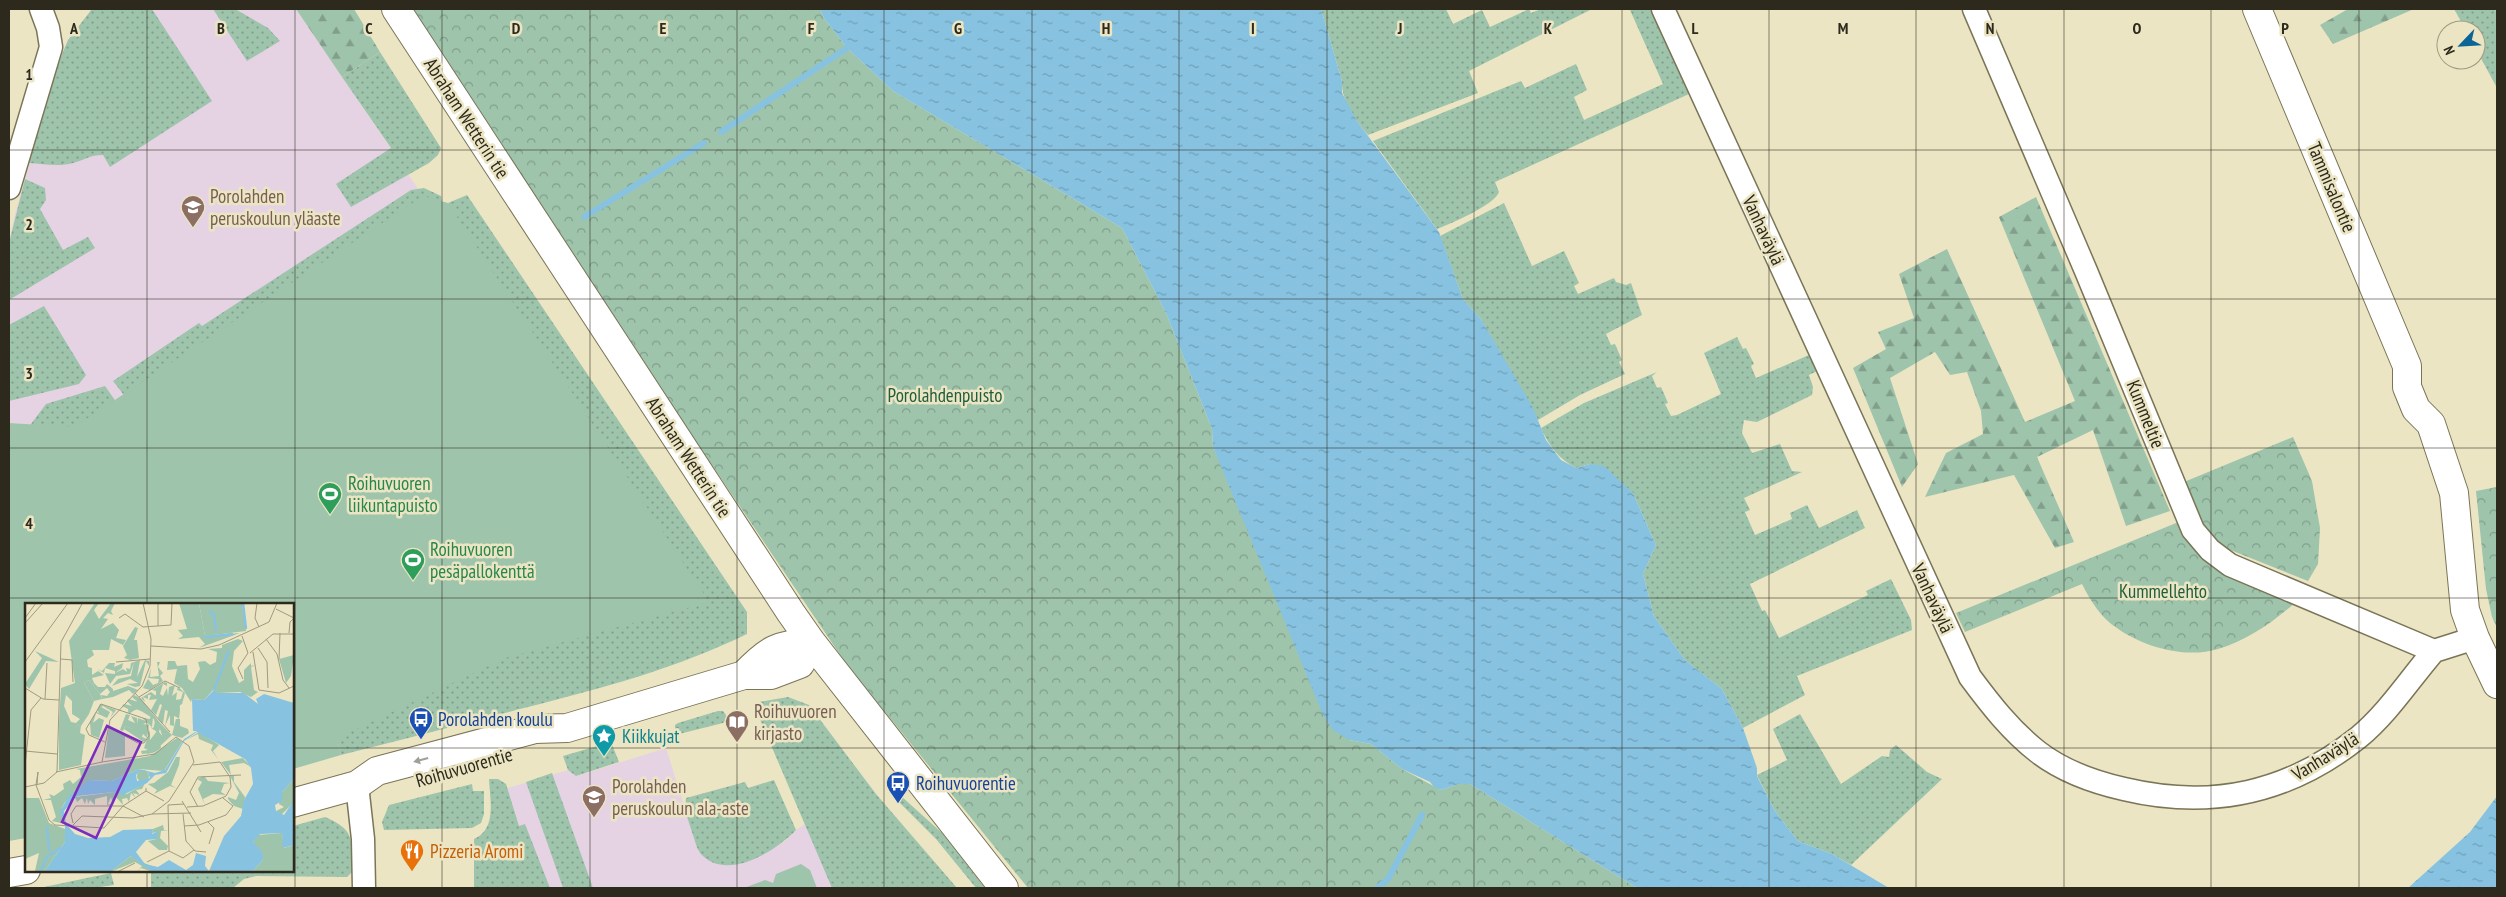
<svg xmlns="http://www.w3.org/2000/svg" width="2506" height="897" font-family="'PT Sans Narrow',sans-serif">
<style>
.education{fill:#e5d3e4}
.grass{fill:url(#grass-dots)}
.forest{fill:url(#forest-firs)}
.park{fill:url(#park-crowns)}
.pitch{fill:#9ec4ac}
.water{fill:url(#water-ripples)}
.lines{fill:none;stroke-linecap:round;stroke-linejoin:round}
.stream{stroke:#87c3e1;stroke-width:6}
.street-casing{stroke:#7a7557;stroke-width:25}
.secondary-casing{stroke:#7a7557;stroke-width:30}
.street{stroke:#fff;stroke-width:22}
.secondary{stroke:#fff;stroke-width:28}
.oneway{fill:#a09f99}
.grid{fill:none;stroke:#2d2a1d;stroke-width:1;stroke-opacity:0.55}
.labels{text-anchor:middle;stroke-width:5;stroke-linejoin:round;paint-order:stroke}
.street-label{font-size:19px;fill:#2d2a1d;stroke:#ebe5c3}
.education-label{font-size:19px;fill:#785e54;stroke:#ebe5c3;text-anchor:start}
.park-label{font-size:19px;fill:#1f5e3d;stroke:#ebe5c3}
.leisure-label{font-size:19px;fill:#27864d;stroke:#ebe5c3;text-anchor:start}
.transit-label{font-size:19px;fill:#164399;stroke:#ebe5c3;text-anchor:start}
.culture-label{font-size:19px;fill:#0d838f;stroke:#ebe5c3;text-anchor:start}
.food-label{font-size:19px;fill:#c56008;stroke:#ebe5c3;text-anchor:start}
.inset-river{fill:none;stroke:#87c3e1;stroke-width:2.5}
.inset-road{fill:none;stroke:#9f9a81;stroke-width:1}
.view{fill:#7b2cbf;fill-opacity:0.15;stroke:#7b2cbf;stroke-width:2.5}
.inset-edge{fill:none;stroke:#2d2a1d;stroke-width:2.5}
.grid-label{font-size:16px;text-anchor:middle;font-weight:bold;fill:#2d2a1d;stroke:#ebe5c3;stroke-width:5;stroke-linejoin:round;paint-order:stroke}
</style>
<defs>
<pattern id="grass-dots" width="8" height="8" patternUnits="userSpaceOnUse" patternTransform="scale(1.25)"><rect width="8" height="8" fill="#9ec4ac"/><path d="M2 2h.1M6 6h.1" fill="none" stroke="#819f8b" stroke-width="1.8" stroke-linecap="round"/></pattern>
<pattern id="forest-firs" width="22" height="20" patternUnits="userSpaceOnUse" patternTransform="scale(1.25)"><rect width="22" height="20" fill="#9ec4ac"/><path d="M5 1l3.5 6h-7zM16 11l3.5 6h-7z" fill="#819f8b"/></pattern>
<pattern id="park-crowns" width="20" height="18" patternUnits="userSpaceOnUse" patternTransform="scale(1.25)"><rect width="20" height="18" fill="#9ec4ac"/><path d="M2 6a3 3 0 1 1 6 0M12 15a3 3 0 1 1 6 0" fill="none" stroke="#819f8b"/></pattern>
<pattern id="water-ripples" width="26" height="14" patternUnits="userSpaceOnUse" patternTransform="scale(1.25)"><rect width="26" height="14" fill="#87c3e1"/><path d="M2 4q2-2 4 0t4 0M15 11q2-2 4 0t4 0" fill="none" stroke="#6f9fb6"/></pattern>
</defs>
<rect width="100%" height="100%" fill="#ebe5c3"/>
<!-- education -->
<path class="education" d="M92,9h204l127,187 -349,231 -65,-4v-180l6,-29 43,-150 10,-24z
M666,748l33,105 84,-10 13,-13 30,-20 58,78h-370l-19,-96 73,-22 9,6z"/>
<!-- grass -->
<path class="grass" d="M92,9h60l60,92 -102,66 -7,-12c-14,0 -18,5 -30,8 -14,4 -29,1 -44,0l29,-99 10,-24z
M213,9h22l33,19 12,13 -33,20z
M1321,9h125l7,15 29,-14 8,17 39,-18 2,4 10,-4h51l-123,62 9,22 -110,42c-12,-15 -27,-34 -26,-54z
M1634,9h16l39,85 -194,88 4,10c-4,13 -49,32 -62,37l-64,-88 148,-60 4,7 51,-24 11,26 -13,7 10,23 79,-36 -33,-74z
M2454,9h41l2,5v74l-21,-39v-19h-10z
M380,52l61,96 -3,7 -9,8 -78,44 -15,-23 55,-36 -49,-71z
M25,179l20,9 1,12 -6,9 23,41 25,-13 7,11 -86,52v-57z
M424,188l17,8 1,6 -312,201 -17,-22 86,-58 3,3 209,-136z
M467,195l280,417v22c-70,34 -144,54 -219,73 -62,16 -124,32 -187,48l-3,-11 -45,25 157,-561 -2,-5z
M1504,203l28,63 32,-15 15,32 -5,3 4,8 36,-16 2,4 10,3 5,-2 11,32 -36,19 5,11 4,-1 7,16 -3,2 6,12 -45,21 -42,25 -57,-101 -18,-20 -23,-63z
M44,306l42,69 -7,9 -70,17v-76z
M1737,337l6,12 3,-1 8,16 -3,2 5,12 53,-23 8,16 -8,4 4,12 -1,8 -55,27 -13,-2 -2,13 10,20 28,-9 12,27 10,1 -58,26 6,12 -5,2 10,23 37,-16 -2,-6 17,-8 12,23 38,-18 8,18 -115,56 12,27 3,-1 14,28 89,-43 -2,-4 25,-12 20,41 1,10 -115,46 8,19 -62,33 -21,-39 -37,-29 -31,-44 -11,-42 13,-29 -23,-52 -43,-29 -14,4c-17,-9 -27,-22 -35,-40l43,-25 73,-31 -5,4 5,12 4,-1 7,16 -3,1 6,12 6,-1 44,-21 -17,-41z
M105,386l19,27 -57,38 -39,-23 18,-24z
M788,697l21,8 67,89 81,94h-125l-79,-185z
M718,711h5l3,4v5l-3,3 -44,11 -4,-2v-7l3,-2z
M1800,714l41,70 41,-28 7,1 1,-7 6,-5 31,27 15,7 -91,86 -19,-11 -34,-13 -23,-30 -18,-36 30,-15 -14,-31z
M611,742l8,20 -43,14 -8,-6 -5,-14z
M552,773l41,115h-30l-37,-106z
M489,779h9l8,5 13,42 6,-2 25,64h-76v-49c23,-10 16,-39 15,-60z
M774,780l22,50c-20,21 -70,53 -96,23 -3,-4 -5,-12 -7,-18 -4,-13 -9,-23 -7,-37l59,-16 3,6z
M472,784l1,7h11v23l-3,9 -9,5 -88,2 -2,-8 7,-17z
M901,796l41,37 43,55h-9l-40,-49 -39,-39z
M325,817c32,14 26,23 27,55l-5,5 -91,-1 -12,3 -11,9h-82v-17h141l1,-45z
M111,873l3,12 -21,3h-54z"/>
<!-- forest -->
<path class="forest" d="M296,9h58l26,43 -38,25z
M2348,9h66l-81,35 -13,-19z
M2036,197l134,314 -44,15 -33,-96 -56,27 37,85 -19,6 -41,-73 -89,22 21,-44 37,-19 -2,-23 -14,-39 -17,3 -15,-23 -45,26 28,86 -16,23 -49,-119 33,-19 -8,-17 36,-14 -15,-44 48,-25 78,173 50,-21 -76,-184z"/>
<!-- park -->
<path class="park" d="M413,9h407l4,9 23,30 46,43 229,137 44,85 46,116 1,18 136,293 22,4 31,25 39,21 18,-6h11l167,104h-609l-181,-223 -206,-305z
M2293,437l19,44 8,47 -2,36 -10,17 -90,-36 -19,-22 -15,-41z
M2497,487v141l-5,-11 -6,-28 -10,-98z
M2181,521l115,81c-23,20 -48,38 -78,47 -32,10 -75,-2 -101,-21 -16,-10 -27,-28 -35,-44l-117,48 -9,-19z"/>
<!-- pitch -->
<path class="pitch" d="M423,196l25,7 261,399 -204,56 -165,79 -2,6 3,12 -48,14 -1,-165h-266v234l-17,3v-418l65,4z
M801,864l9,6 7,18h-73l21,-8 8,3 3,-9z"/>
<!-- water -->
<path class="water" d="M820,9h501l21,72v12l15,28 82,111 24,67 18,20 52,89 13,32 15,20 15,8 14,-4 14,2 29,27 23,52 -13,29 11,42 31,44 37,29 21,39 14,40v8l18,35 23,30 34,13 57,34h-252l-167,-104h-11l-18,6 -7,-3 -4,-5 -28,-13 -31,-25 -22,-4 -16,-10 -10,-15 -110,-268 -1,-18 -46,-116 -44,-85 -229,-137 -46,-43 -23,-30z
M2497,796v92h-89l62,-56z"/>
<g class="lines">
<!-- stream -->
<path class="stream" d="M721,132l126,-84
M584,217l120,-74
M1377,888l11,-9 34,-64"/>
<!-- street casing -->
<g class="street-casing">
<path id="street" d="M1663,9l307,668c20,27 41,54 68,75 26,20 55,30 86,37 88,21 165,4 235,-52 29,-24 50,-57 75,-86
M1974,9l112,262 107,259 17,20 20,15 204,86 41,-13
M9,188l42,-141 -3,-19 -7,-19
M357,785l6,54 1,49"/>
</g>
<!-- secondary casing -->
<g class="secondary-casing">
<path id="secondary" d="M396,9l395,604 21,30 192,245
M2257,9l150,357v21l9,22 15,15 23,69 11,117 10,28 22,46
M744,675c24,-25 33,-31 68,-32
M292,803l65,-18 20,-14 158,-42 32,-1 177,-53h27l29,-11 12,-21
M9,873l17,-3"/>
</g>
<!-- street -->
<use href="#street" class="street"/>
<!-- secondary -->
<use href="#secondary" class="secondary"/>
</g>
<!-- one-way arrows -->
<defs><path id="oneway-solid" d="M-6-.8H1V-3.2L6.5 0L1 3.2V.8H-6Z" transform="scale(1.25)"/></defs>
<use class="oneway" href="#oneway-solid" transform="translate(421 760) rotate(165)"/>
<!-- grid -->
<path class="grid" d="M147,9v595M295,9v879M442,9v879M590,9v879M737,9v879M884,9v879M1032,9v879M1179,9v879M1327,9v879M1474,9v879M1622,9v879M1769,9v879M1916,9v879M2064,9v879M2211,9v879M2359,9v879M9,150h2488M9,299h2488M9,448h2488M9,598h2488M9,748h17M292,748h2205M147,871v17"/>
<!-- icons -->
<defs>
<g id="school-pin" transform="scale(1.25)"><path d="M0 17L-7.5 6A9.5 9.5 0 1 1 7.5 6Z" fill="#8d6e63" stroke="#ebe5c3"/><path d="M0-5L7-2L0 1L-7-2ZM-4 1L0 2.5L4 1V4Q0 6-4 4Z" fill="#fff"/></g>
<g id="stadium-pin" transform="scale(1.25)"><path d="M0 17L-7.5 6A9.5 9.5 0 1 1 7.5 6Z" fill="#2e9e5b" stroke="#ebe5c3"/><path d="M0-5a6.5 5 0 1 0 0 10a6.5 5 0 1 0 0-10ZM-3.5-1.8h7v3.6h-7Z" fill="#fff"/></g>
<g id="bus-pin" transform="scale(1.25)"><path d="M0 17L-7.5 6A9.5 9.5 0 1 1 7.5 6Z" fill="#1a4fb4" stroke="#ebe5c3"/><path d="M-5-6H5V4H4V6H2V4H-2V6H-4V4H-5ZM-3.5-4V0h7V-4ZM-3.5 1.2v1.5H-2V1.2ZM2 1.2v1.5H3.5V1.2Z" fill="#fff"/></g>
<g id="library-pin" transform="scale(1.25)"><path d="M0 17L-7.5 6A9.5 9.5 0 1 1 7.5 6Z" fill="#8d6e63" stroke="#ebe5c3"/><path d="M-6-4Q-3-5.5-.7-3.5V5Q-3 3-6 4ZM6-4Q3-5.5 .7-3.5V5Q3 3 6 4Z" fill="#fff"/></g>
<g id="sight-pin" transform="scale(1.25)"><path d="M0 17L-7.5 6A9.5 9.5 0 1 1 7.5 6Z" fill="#0f9aa8" stroke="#ebe5c3"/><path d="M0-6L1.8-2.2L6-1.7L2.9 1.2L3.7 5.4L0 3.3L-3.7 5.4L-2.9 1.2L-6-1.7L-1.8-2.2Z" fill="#fff"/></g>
<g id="restaurant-pin" transform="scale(1.25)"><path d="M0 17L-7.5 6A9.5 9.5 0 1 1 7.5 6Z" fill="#e8710a" stroke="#ebe5c3"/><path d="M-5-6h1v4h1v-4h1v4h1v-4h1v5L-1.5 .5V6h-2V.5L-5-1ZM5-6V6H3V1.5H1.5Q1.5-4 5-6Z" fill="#fff"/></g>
</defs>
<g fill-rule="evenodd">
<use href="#school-pin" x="193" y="207"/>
<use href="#stadium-pin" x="330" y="494"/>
<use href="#stadium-pin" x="413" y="560"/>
<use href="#bus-pin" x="421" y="719"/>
<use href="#library-pin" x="737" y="722"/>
<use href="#sight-pin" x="604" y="736"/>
<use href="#bus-pin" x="898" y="783"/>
<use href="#school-pin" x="594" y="797"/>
<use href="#restaurant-pin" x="412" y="851"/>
</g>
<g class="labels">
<!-- street labels -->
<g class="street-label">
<text transform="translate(467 118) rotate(57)" y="7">Abraham Wetterin tie</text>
<text transform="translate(2332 187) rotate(67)" y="7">Tammisalontie</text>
<text transform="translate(1764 230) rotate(65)" y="7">Vanhaväylä</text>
<text transform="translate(2146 414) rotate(68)" y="7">Kummeltie</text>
<text transform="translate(689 457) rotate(57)" y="7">Abraham Wetterin tie</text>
<text transform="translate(1933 598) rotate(65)" y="7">Vanhaväylä</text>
<text transform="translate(2325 756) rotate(-32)" y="7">Vanhaväylä</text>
<text transform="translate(464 767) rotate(-16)" y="7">Roihuvuorentie</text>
</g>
<!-- education labels -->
<g class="education-label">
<text x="210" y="203">Porolahden<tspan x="210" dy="22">peruskoulun yläaste</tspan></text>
<text x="754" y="718">Roihuvuoren<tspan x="754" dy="22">kirjasto</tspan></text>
<text x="612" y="793">Porolahden<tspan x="612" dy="22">peruskoulun ala-aste</tspan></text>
</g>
<!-- park labels -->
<g class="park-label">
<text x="945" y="402">Porolahdenpuisto</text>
<text x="2163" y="598">Kummellehto</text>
</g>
<!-- leisure labels -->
<g class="leisure-label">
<text x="348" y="490">Roihuvuoren<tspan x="348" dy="22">liikuntapuisto</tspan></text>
<text x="430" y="556">Roihuvuoren<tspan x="430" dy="22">pesäpallokenttä</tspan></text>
</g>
<!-- transit labels -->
<g class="transit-label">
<text x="438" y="726">Porolahden koulu</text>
<text x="916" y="790">Roihuvuorentie</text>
</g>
<!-- culture labels -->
<g class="culture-label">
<text x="622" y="743">Kiikkujat</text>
</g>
<!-- food labels -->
<g class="food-label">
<text x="430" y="858">Pizzeria Aromi</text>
</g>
</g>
<!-- overview -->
<g transform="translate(25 603)">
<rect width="269" height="269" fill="#ebe5c3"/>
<path d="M110,24l3,1 -4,12h3l2,18 -9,2 -6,-2 3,-3 -4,-9zM115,57l-3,17 8,-17 4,1v5l-3,-5 -6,25 -5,1 -8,-3 11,-1 -8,-4 -18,7 6,-7 13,-3 3,-14 -4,12 -14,2 -6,8 -5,-11 10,1v-3l-10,-3 -1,5 -7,-4 5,2 7,-8h6l-1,4 9,-4 -1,5 -7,5 8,-4 4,3 -1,-4 4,1 1,-6zM132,59h3l-2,5 5,6 -3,3 3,5 -13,9 -7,-2 -4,7 9,-16 5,6 5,-2 1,-4 -11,-1 3,-10 -1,9 9,-1zM140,79l2,1v3l-4,-2 -3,10 3,2 4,-8 1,8 1,-9 6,-2 -3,11 5,-4 -1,8 5,-1 2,-7 -6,-2 1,-3 7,6 -3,11 -5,3 3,1 -1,10 -5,-2v10l-4,-1v-10l-5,11 3,-15 -3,-1 -2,14 -5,-6 4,-13 -2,-1 -4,11 -5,-5 6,-11 -8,1 2,-5h-3v4l-5,-2 2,5 -4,-4 10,-6 5,4v-5l-4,-1zM109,92l7,4 20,25 -3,9 7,6 -5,4 -2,-4 3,9 -6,4 -8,2 1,-4 -4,-2 6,-18v10l7,-9 -4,-2 3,-10 -3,-2 -1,10 -10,-9 8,1 1,-4 -15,-6 -7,5 -1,-5 -6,-3 2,-2 8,2 -5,-5 2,-2 9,3 -6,-5zM75,101l16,6 -6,8 3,-6 -10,-6 -2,1 9,5 -3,6 -11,-5 -3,10 6,-5 5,2 -5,18 -8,-3 -1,-12 6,-11 3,1 -2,-3zM106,113l6,2 1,6v-6l10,4 -5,2 6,1 -2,13 -4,-4 -1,3 5,2 -3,3 -20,-13 1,-3 8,3 2,-6zM120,180l-3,6 -6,1 4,5 -7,-2 3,5 -5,-5 -2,9 -2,-4 -5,1 1,6 -7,-8 -3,8 -2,-8 -3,7 4,1h-5v-9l-12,3v6l-5,-5 -2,4 -1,-6 -2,6 -3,-6 -5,4 -2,-5 39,-5 13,2z" fill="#9ec4ac"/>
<path d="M70,0h4l-5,7 5,9 12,-16h4l-4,8 2,4 -5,-2 -5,5 5,1 -7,10 12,-6 6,7 -3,8 10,2 -3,5 -12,-6 -2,11h-17l2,5 -7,5 1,7 4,1v7l6,-4 6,4 -12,3 2,5 4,4h7l2,-3 6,5v8l-11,2 -1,-4 6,1 3,-4 -3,-4 -7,6 -11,-14 -5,3 10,18 -5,13 -8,12 -15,-1 -7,-2 2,-35 14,-5 -6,-42zM41,92l6,6v13l8,5 -4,4 -5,-1 -7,-16zM154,0h20l6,33 35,-3 -41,15 6,-4 -6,-7 -21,2 5,-3 -5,-6 9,-1zM151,116h4v7l8,3 1,4 -7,5 -10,-3 -13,12 -1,-8 2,3 3,-4 -4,-12 2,-2 11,11zM205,173h4v6l11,15 -2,12 -9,-3 -6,-7v-2l8,3 3,-7zM269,176l-1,24 -12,12 -5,-4 8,-4 -5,-3 2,-11zM257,230l2,15 10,-3v27h-42l11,-12 -10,-18 5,-7z" fill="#9ec4ac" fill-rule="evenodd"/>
<path d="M213,36l5,2 -9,10 -2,15 7,17 5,-3v-10l7,-7v3l5,-1 -5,2 3,23 4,2 -7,5 -11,-5 -22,1 -5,-3 -9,10 -12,-1 -1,3 -9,-14 -8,-5 3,-14 -10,1 1,-9h7l2,5 10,-1 1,14 5,3 7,-13 -2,-7 7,-1 5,4 6,-3 1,-10 -9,-3 14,-1v-3zM10,48l24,11 -13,-1 -17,28 -4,-5 17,-26zM269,52l-3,21 -5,7 -7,-24zM64,77l11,14 2,5 -8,2 -10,-18zM110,92l26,29 -2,8 6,7 -5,4 -2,-4 3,9 -9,5 -10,1 -1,-3 7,-1 5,-7 4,-11 -7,-5 6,2 -2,-10 -16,-10 -11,4 11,-13zM129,92l29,9h-3l-1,15zM101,111l4,1 -2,5 14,6 -2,6 -15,-6 -2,5 -3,-1zM34,120l22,3 -1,7 5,2 -4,30 -22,5zM174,129l20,13 -6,6 5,8 -7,-9 2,-5 -14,-6 -1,-5 -14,7zM152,135l5,4 -18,29 -25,-2 -27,12 -22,-1 -25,22 -3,6 3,16 -13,-3 4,-4 -5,-17h-8l8,-2 -2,-4 5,2 10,-7 -1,-5 7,-4 3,4 8,-7 -1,-7 -4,-1 74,-13zM151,154h4l-1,8 -8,20 5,3 -6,-2 -16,8 3,-4 -9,-6 6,-1 14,-11zM218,155l8,9 -7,-4 -15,2 2,10 -10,-13zM112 173a6 6 0 1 1 12 0a6 6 0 1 1-12 0ZM179,173l4,5 22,2 -6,1 -3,8 5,3 -13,-1 -10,5 2,6 -7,-16 4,-7 -5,-3zM0,195h14l10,25 16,6v13l-21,30 -9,-1 4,-18 -14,6zM138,222l1,5h5l-8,1 -1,7 8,8 -1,4h-8l-11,-9 9,-2 -1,-7 -4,1 1,-4zM106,253l7,3 15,13 -12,-4 -4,4 5,-6 -7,-4 -25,10z" fill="#9ec4ac"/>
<path d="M217,0l4,28 -41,5 -6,-33zM103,83l10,4 -5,4 -4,-4 -16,7v-6z" fill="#9ec4ac"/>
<path d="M84,124l16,7v22l-20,2z" fill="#9ec4ac"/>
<path d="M189,87l4,3h26l14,11 -2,-5 8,-5 30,9v76l-12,13v9l-7,4 1,6 8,4 10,-15v45l-11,3 -1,-15 -22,1 -7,8 9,10 1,8 -11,12h-99l-22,-16 -21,16h-66l21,-30v-16l-5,-14 8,-15 21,-17 23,1 27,-12 16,4 10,-3 19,-31 13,-8h-4l-1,-32 12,1zM172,129l48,27 6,9 2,16 -9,16 -3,16 -17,20 -15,35 -4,-5 1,-10 -10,-3 -3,12 -7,5 -17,-10 -11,7 -13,-3 -9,-12 10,-12 11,-1 1,-8 -6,3 1,-5 -30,1 -13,7 -22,1 -13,-4 -9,-10 -2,-13 13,-15 37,-4 9,3 24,-12 8,-8 11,-2 18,-32zM115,168l8,1 2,6 -13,3 -1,-6z" fill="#87c3e1" fill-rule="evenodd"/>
<path class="inset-river" d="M218,0l3,26M184,8l5,4 2,16M179,34l29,-3M189,87l15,-40M22,224l2,24M15,269l7,-15 14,-10M30,269l74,-21 14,13 20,8"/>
<path class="inset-road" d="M133,0v23M232,0l-2,15 4,9M251,6l18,9M0,15l11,-15M94,15l6,-4 18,13 28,-2 1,-22M0,20l18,-20M264,30l1,-11 4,-4M217,33l6,17 -10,15 5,11M241,36l11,15 6,26 6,8M126,43l50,3 18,-4 50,-23 8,-19M233,45l9,14 1,26M228,49l6,38 20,3 15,-7M225,50l23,-19h21M36,56l11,1 1,22M254,56l1,-26M0,59l43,-59M91,59l34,-3M0,85l18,11 16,1M110,90l35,39M114,94l26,-16 15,7M20,96l2,-36M80,139l-16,-7 -3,-6 15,-25 45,15 3,17 -5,7h-6l-30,-16M0,148l32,3M77,159l8,-42 32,-34 8,-20 1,-27 -8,-36M0,162l6,-55 10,-12M31,169l46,-10M32,169l4,-130 21,-38M11,182l13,35 6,5 49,3 19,-22 21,11M11,182l2,-13 -1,13M0,184l19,-4 13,-11M121,188l18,10M157,198l19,31M143,202l16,-1M162,204l16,-1 23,-10 5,-9 -1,-10 -10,-15 -27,3M173,204l-8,-15 8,-15 43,-2M127,211l39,-1M158,211l3,27 9,10 11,1M183,219l6,6 -5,16M48,220l-2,-9 5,-8h47l23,-15v-3M48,222l9,-9 51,2 19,-4 17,-13 25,-39 -5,-16 -13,-9 -21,17 -53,8M159,223l15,-1 27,-10 7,-9 -10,-8M144,248l14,7 11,-8M122,259l22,-11 -1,-46M92,269l18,-9"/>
<path class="view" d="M82,123l34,16 -45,96 -34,-16z"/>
<rect width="269" height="269" class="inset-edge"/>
</g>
<g class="grid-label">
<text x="74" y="34">A</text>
<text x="221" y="34">B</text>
<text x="369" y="34">C</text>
<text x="516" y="34">D</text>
<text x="663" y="34">E</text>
<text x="811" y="34">F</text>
<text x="958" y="34">G</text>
<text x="1106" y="34">H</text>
<text x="1253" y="34">I</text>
<text x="1400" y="34">J</text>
<text x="1548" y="34">K</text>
<text x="1695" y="34">L</text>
<text x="1843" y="34">M</text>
<text x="1990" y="34">N</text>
<text x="2137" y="34">O</text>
<text x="2285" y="34">P</text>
<text x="29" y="80">1</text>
<text x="29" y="230">2</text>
<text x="29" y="379">3</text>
<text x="29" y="529">4</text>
</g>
<!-- border -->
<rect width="2506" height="897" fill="none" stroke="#2d2a1d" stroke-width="20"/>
<!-- north arrow -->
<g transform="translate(2461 45) rotate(245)"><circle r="24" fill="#ebe5c3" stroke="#9f9a81"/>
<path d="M0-4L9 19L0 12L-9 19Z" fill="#0d6595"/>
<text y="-8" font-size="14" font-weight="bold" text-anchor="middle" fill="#2d2a1d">N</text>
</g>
</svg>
